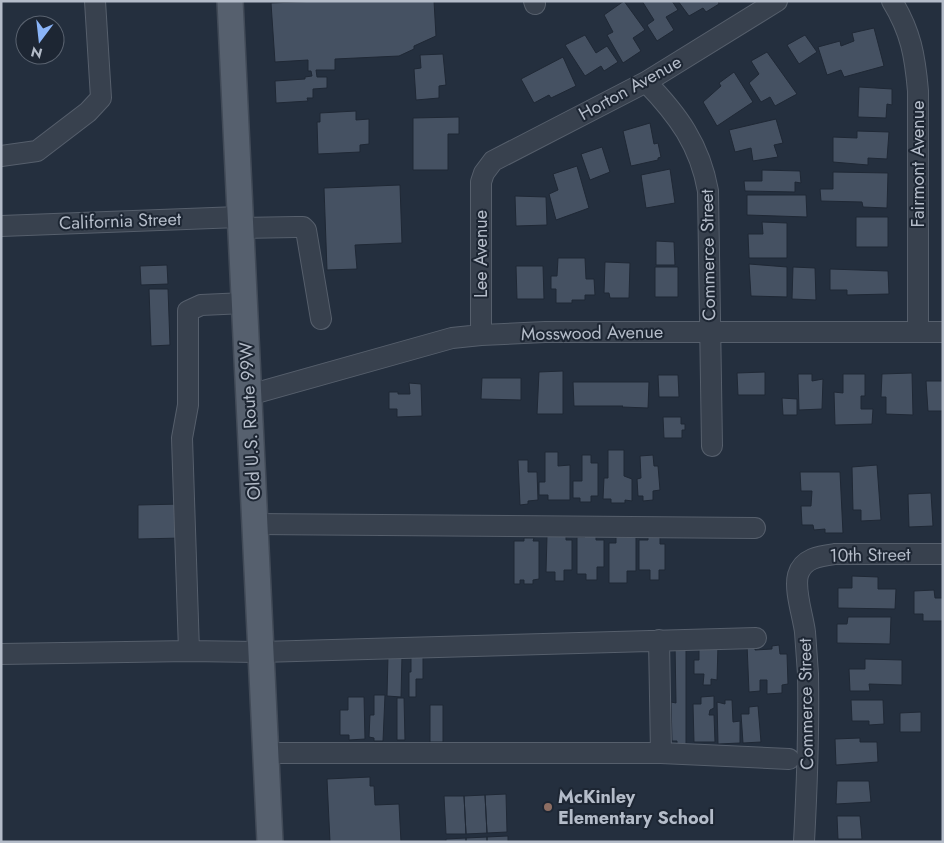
<svg xmlns="http://www.w3.org/2000/svg" width="944" height="843" font-family="Jost,sans-serif">
<style>
.building{fill:#455162;stroke:#1f2835}
.lines{fill:none;stroke-linecap:round;stroke-linejoin:round}
.minor-casing{stroke:#565f6c;stroke-width:22}
.major-casing{stroke:#414a57;stroke-width:28}
.minor{stroke:#38414e;stroke-width:20}
.major{stroke:#56606e;stroke-width:25}
.education-dot{fill:#8d6e63;stroke:#1d2633;stroke-width:2}
.labels{text-anchor:middle;stroke-width:4;stroke-linejoin:round;paint-order:stroke}
.street-label{font-size:18px;fill:#b4bcc9;stroke:#1d2633}
.poi-label{font-size:18px;font-weight:bold;fill:#b4bcc9;stroke:#1d2633;text-anchor:start}
</style>
<rect width="100%" height="100%" fill="#242f3e"/>
<!-- building -->
<path class="building" d="M319,1h115l2,35 -22,10v3l-15,7 -64,3v11h-19l1,7h10v11l-14,1v9h-6l1,3 -32,2 -1,-22 30,-2v-2l7,-1 -1,-5h-3v-11l-33,2 -4,-59z
M624,1l21,29 -12,8 8,13 -18,12 -16,-28 6,-3 -9,-17z
M642,1h30l6,9 -12,7 8,13 -17,11 -10,-16 7,-5z
M678,1h40l1,3 -13,8 -3,-4 -14,8z
M874,28l10,38 -40,11 -3,-7 -14,5 -9,-28 22,-6 1,5 13,-5 -2,-8z
M585,35l11,18 11,-7 11,16 -14,9 -3,-5 -16,10 -20,-31z
M805,35l12,17 -18,12 -12,-19z
M767,52l30,42 -22,12 -5,-9 -9,5 -12,-19 10,-9 -8,-13z
M443,54l3,31 -7,1v12l-23,2 -2,-31 7,-1 -1,-13z
M563,57l13,29 -25,12 -2,-3 -15,8 -13,-24z
M734,72l19,30 -36,24 -14,-24 18,-16 -2,-3z
M859,87l33,2v16l-5,-1 -1,14 -28,-1z
M356,111v9l13,-1v25l-9,1v7l-42,2 -1,-32h3v-9z
M459,117v17h-11v36h-35v-52z
M776,119l7,24 -9,2 4,12 -25,4 -2,-13 -16,4 -6,-22z
M650,123l4,21 4,-1 3,14 -3,1v2l-27,6 -8,-35z
M857,131l32,1 -2,27 -19,-1v7l-35,-3v-25l24,1z
M602,147l8,25 -20,8 -9,-26z
M577,166l12,42 -33,12 -7,-26 9,-4 -5,-16z
M670,169l5,34 -29,5 -5,-33z
M762,170l38,1 1,12 -6,-1v10l-50,-1 -1,-10h18z
M833,172l55,1 -1,35 -24,-1 -1,-5 -41,-1 -1,-12h13z
M400,185l2,58 -47,2 2,24 -30,1 -3,-82z
M747,195h59l1,22 -60,-2z
M515,196l31,1 1,28 -31,1z
M856,217h32v30h-32z
M762,222l25,1v35h-38l-1,-24h15z
M656,241l18,1 1,23h-19z
M558,258h27l1,21h8l1,16h-10v5h-13v3h-16v-14h-5v-13h6z
M605,262l25,1 -1,35h-19l-1,-5h-5z
M749,264l38,3v30l-36,-1z
M167,265l1,19 -27,1 -1,-19z
M516,266h27l1,33h-27z
M655,267h23v30h-23z
M793,267l22,1 1,32 -24,-1z
M830,269l58,2 1,23 -42,1v-5h-17z
M149,289h19l2,56 -19,1z
M563,371v43h-26l2,-42z
M765,372v23h-27l-1,-22z
M912,373l1,42 -27,-1v-17h-5l1,-23z
M798,374h14v7l11,-2 -1,30 -23,1z
M843,374h22v22h-4v13h12l-1,15 -37,1 -1,-33 9,1z
M658,375h20l1,22h-20z
M482,378h39v22l-40,-1z
M926,381h17v30h-15z
M573,382h76l-1,26 -26,-1 1,-1h-49z
M409,383l12,1 1,32 -25,1v-8h-8v-17h9v2h12z
M782,398l15,1v16h-14z
M663,417h18v7h4v6h-3v8h-18z
M608,450h16v26l8,3v22l-7,-1v3h-14v-4h-8l1,-21h4z
M545,452h13v14l12,-1v35h-22v-5h-9v-13h6z
M582,455h9v8h7v33h-7v6h-11v-4h-7v-17h9z
M653,455l1,11h4l2,24 -7,1v9l-10,1v-5h-5l-1,-17 4,-1 -1,-22z
M518,460h10v12h9l1,28 -10,1v3l-8,1z
M877,465l4,55 -20,1v-11h-8l-1,-43z
M800,472h40l3,61h-18v-4l-11,1 -1,-5h-11l-1,-19h10l1,-15h-11z
M931,493l2,33 -24,1 -1,-33z
M181,504l1,34 -44,1v-34z
M566,532v8h6v30h-8v11h-9v-9h-9l1,-36z
M584,533h12v7h8v27h-7v13h-11v-6h-9v-37h8z
M648,535h12v9h5v26h-6v10h-9v-10h-11v-30h9z
M616,536h20v35h-9v12h-18v-40h7z
M524,538h10l-1,3h6v38l-6,1v4h-9v-4h-4v4h-6v-43h10z
M852,576l26,1v12h18l-1,20 -57,-1v-20h14z
M934,590l1,8h8v23h-20v-7h-9v-23z
M848,617h43l-1,27 -53,-1v-19h10z
M675,644h11v101h-9v-4h-5l-1,-39 5,1z
M699,644l19,1 -1,35 -6,-1v6h-8l1,-11h-10v-14h5z
M747,644h8v6l17,-1v-3l7,-1 1,9h7l1,30 -6,1v8l-15,1v-14h-7v11l-11,1z
M411,655h12v24h-7v18h-7v-25h2z
M388,656h14l-1,41 -14,-1z
M865,659l37,1v25l-33,-1 1,7h-20l-1,-22h16z
M374,695h11l-2,46h-9v-3l-5,-1 1,-22h4z
M714,696v12l-4,2 -1,5h5l1,27h-21l-1,-38h8v-7z
M348,697h16l1,42 -16,1v-5h-9v-25h8z
M397,698h7l1,42h-8z
M725,700h7l1,22 7,-1v22l-22,1 -1,-42 8,2z
M851,700h32l1,24 -15,1v-4h-17z
M430,705h13v37h-13z
M758,706l3,36 -18,1 -2,-29h8v-7z
M921,712v20h-21v-19z
M860,738v4h17l1,20 -42,3 -1,-26z
M370,777v9h4l1,19 24,-1 2,38h-71l-3,-63z
M837,781h32l2,21 -35,2z
M506,794l1,38 -20,1 -2,-38z
M485,795l2,38 -21,1 -2,-38z
M444,796h20l2,38h-20z
M837,816h23l2,23h-24z
M508,836v6h-21v-5z
M487,837v5h-21v-4z
M466,838v4h-20v-3z"/>
<g class="lines">
<!-- minor casing -->
<g class="minor-casing">
<path id="minor" d="M534,1l1,3
M892,1c19,31 23,55 26,90v241
M646,82c32,33 54,63 62,109l4,255
M1,156l36,-5 51,-39 13,-14 -6,-97
M1,226l238,-9
M240,228l56,-1h7l3,3 15,89
M481,335v-153l3,-9 9,-12 153,-79 131,-81
M249,395l203,-57 29,-3 64,-3h398
M255,524l500,4
M189,651l-7,-213 6,-33v-94l13,-6 44,-2
M1,654l188,-3 72,1 495,-14
M266,753h395l-2,-113
M661,753l128,6
M804,842c3,-56 5,-112 4,-168 -1,-14 -2,-28 -3,-42 -2,-16 -11,-42 -7,-57 5,-17 22,-19 37,-21h108"/>
</g>
<!-- major casing -->
<g class="major-casing">
<path id="major" d="M230,1l40,841"/>
</g>
<!-- minor -->
<use href="#minor" class="minor"/>
<!-- major -->
<use href="#major" class="major"/>
</g>
<!-- markers -->
<circle class="education-dot" cx="548" cy="807" r="5"/>
<g class="labels">
<!-- street labels -->
<g class="street-label">
<text transform="translate(630 88) rotate(-29)" y="6">Horton Avenue</text>
<text transform="translate(918 164) rotate(-90)" y="6">Fairmont Avenue</text>
<text transform="translate(120 221) rotate(-2)" y="6">California Street</text>
<text transform="translate(481 254) rotate(-90)" y="6">Lee Avenue</text>
<text transform="translate(708 255) rotate(-91)" y="6">Commerce Street</text>
<text transform="translate(592 333) rotate(-1)" y="6">Mosswood Avenue</text>
<text transform="translate(250 421) rotate(-93)" y="6">Old U.S. Route 99W</text>
<text transform="translate(870 555) rotate(-1)" y="6">10th Street</text>
<text transform="translate(806 704) rotate(-91)" y="6">Commerce Street</text>
</g>
<!-- poi labels -->
<g class="poi-label">
<text x="558" y="803">McKinley<tspan x="558" dy="21">Elementary School</tspan></text>
</g>
</g>
<!-- border -->
<rect width="944" height="843" fill="none" stroke="#b4bcc9" stroke-width="5"/>
<!-- north arrow -->
<g transform="translate(40 40) rotate(195)"><circle r="24" fill="#1d2633" stroke="#59626f"/>
<path d="M0-4L9 19L0 12L-9 19Z" fill="#8ab4f8"/>
<text y="-8" font-size="14" font-weight="bold" text-anchor="middle" fill="#b4bcc9">N</text>
</g>
</svg>
